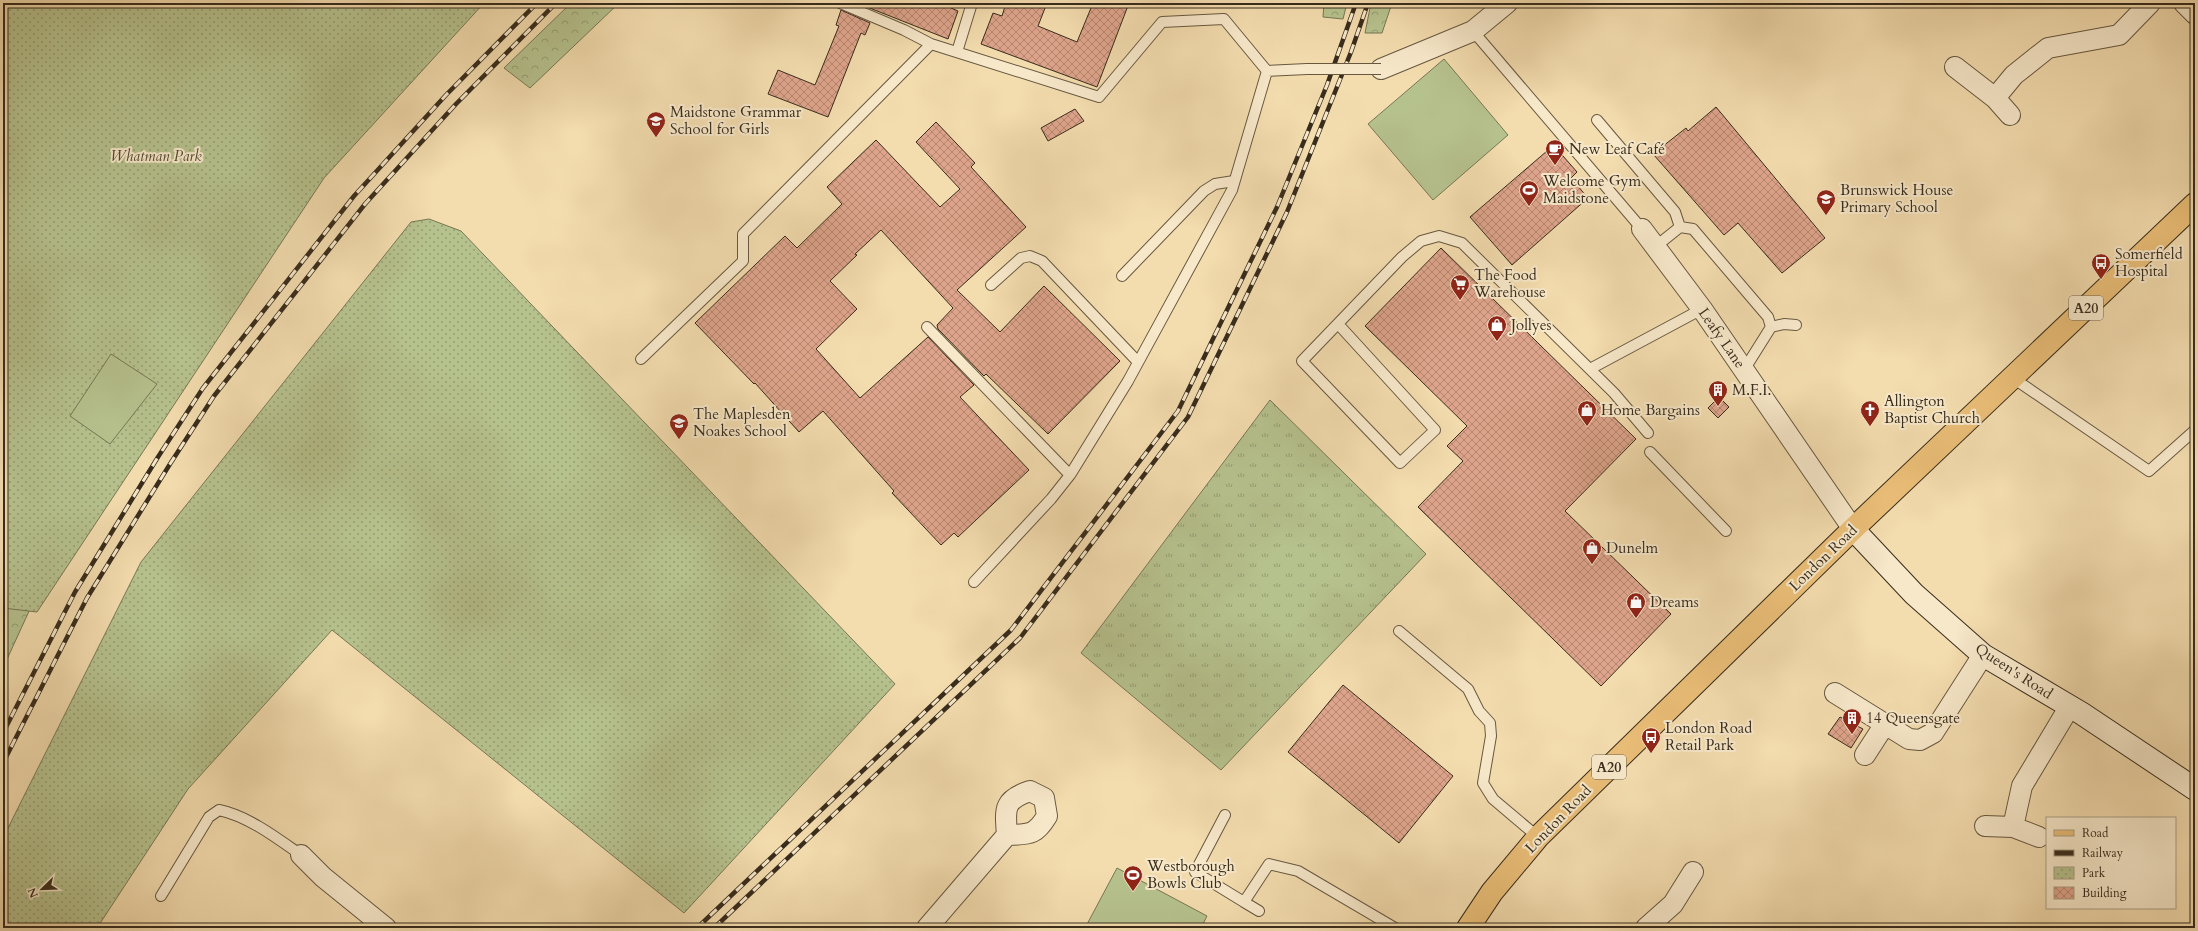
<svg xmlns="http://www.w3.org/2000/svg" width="2198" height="931" font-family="Cardo,serif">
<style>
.grass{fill:url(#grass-tufts);stroke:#775}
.forest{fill:url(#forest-crowns);stroke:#775}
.park{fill:url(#park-dots);stroke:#775}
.garden{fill:#b6c28e;stroke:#775}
.building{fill:url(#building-cross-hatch);stroke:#382c1c}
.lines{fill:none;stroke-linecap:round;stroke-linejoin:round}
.lane-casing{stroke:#675840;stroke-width:12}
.street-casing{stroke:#675840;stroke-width:22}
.secondary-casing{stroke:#382c1c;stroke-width:24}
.primary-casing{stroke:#382c1c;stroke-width:24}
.lane{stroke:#f7e8ca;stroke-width:10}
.street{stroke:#f7e8ca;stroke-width:20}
.secondary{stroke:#f7e8ca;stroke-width:22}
.primary{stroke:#eabe77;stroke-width:22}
.rail-casing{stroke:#382c1c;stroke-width:4.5}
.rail{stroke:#f7e8ca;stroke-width:3;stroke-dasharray:9;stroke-linecap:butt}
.lane-bridge-casing{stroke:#675840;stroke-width:12;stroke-linecap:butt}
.lane-bridge{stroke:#f7e8ca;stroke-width:10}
.labels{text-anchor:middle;stroke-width:4;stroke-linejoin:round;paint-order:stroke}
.shield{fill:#f7e8ca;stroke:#716450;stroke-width:1}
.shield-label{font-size:14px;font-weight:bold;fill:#382c1c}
.poi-label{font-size:15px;fill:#382c1c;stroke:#f7e8ca;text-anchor:start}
.park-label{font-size:15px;font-style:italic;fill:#514a33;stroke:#f7e8ca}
.street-label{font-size:15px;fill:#382c1c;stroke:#f7e8ca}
</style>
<defs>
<pattern id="grass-tufts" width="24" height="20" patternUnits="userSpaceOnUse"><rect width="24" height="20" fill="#b6c28e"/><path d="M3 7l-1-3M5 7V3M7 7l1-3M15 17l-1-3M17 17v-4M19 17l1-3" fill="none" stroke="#959e73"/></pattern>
<pattern id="forest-crowns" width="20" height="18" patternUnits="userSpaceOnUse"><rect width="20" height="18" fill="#b6c28e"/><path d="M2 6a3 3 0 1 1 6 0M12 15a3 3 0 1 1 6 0" fill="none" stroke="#959e73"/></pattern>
<pattern id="park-dots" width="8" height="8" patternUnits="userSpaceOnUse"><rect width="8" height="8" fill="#b6c28e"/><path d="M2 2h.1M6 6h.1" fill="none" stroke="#959e73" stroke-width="1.8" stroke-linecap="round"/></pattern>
<pattern id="building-cross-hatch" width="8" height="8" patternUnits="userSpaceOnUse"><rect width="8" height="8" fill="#dea48b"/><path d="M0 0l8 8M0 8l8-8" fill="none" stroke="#b58671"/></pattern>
</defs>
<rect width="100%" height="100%" fill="#f3dcae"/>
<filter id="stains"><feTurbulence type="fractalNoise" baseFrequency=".005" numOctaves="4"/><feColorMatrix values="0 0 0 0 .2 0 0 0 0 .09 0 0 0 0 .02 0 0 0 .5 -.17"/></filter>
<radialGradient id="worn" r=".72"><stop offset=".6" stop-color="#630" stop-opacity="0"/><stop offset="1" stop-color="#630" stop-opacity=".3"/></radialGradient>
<!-- grass -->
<path class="grass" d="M1270,400l156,154 -205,216 -140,-117z"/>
<!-- forest -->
<path class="forest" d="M571,3h48l-89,85 -26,-20z
M1324,3h23l-4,16 -20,-2z
M1371,3h21l-10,30h-17z
M3,568l38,17 -38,83z"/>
<!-- park -->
<path class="park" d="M3,3h481l-160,175 -287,434 -34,-4z
M429,219l32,12 434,453 -211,229 -352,-283 -144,159 -91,139h-94v-90l138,-276 270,-340z"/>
<!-- garden -->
<path class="garden" d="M1444,59l64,76 -75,65 -65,-76z
M111,354l46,30 -47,60 -40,-28z
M1117,868l90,48 -6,12h-116z"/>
<!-- building -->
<path class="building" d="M857,3h83l18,8 -10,28z
M1006,3h41l-9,23 39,16 16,-39h36l-32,84 -116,-43 12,-31 9,3z
M841,10l29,13 -5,12 -4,-2 -33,84 -60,-23 10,-24 37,15 24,-59 -3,-1z
M1716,107l109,131 -43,35 -44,-50 -14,12 -71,-81 33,-26 2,3z
M1075,109l9,12 -36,20 -7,-13z
M936,122l39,41 -4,4 55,60 -69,63 43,42 44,-46 76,75 -72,73 -62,-60 -2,2 -46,-47 -1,-4 16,-17 -72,-78 -26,24 2,1 -27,26 27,28 -41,40 44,49 68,-61 46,48 -14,12 69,73 -71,67 -4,-4 -13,12 -49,-52 2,-2 -71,-80 -24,21 -44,-49 -1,1 -59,-61 90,-87 12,12 45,-44 -15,-17 49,-47 64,67 20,-18 -44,-47z
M1556,148l21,24 -6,6 17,20 -76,67 -42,-48 77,-66 2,3z
M1441,248l195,191 -71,72 106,103 -70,72 -183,-179 45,-46 -16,-15 20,-20 -102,-100z
M1719,397l10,10 -11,11 -10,-10z
M1343,685l110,91 -54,67 -111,-91z
M1840,717l23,12 -12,19 -23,-14z"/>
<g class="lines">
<!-- lane casing -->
<g class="lane-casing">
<path id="lane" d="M840,3l64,27 27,14
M1473,31l169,198
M957,52l15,-49
M1597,120l78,92 5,15
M1655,247l25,-20 13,2 75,88 3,10
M1122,276l82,-85 11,-7 19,-3
M991,285l30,-27 9,-2 12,5 96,101
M1338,324l97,106 -35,33 -98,-102 100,-104 19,-16 18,-5 23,7 152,150 34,40
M927,327l143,148
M641,359l102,-98v-27l188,-190 168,53 63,-75 62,-3 43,52
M1590,369l112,-60
M1744,370l27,-43 13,-3 12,1
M2013,378l136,93 46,-41
M1650,452l76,79
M974,582l77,-83 19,-24 58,-94 104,-191 35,-119 40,-2
M1399,631l69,58 11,22 11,12 1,13 -8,47 10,16 45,38
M1225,815l-30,57 49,30 25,-38 29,7 97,57
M161,896l48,-79 10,-7c29,6 58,28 82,45
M1244,902l15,9"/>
</g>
<!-- street casing -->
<g class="street-casing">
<path id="street" d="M2184,3l11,11
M1955,67l40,31 15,17
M1381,69l92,-38 34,-28
M1995,98l19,-23 34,-27 71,-13 31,-32
M1642,229l60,80 151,220
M1835,693l74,46 11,1 13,-7 50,-78
M1865,755l20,-31
M1030,791l14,7 3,18c-12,20 -18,18 -40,19 -2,-26 -4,-35 23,-44z
M1985,826l28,1 26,10
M2013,827l9,-41 48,-80
M301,855l22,22 63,51
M927,928l80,-93
M1646,928l27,-24 20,-32"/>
</g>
<!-- secondary casing -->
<g class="secondary-casing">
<path id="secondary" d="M1853,529l61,65 69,61 98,58 114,76"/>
</g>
<!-- primary casing -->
<g class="primary-casing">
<path id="primary" d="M1468,928l24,-36 46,-55 315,-308 342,-325"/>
</g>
<!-- lane -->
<use href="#lane" class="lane"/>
<!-- street -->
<use href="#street" class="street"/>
<!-- secondary -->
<use href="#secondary" class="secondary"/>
<!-- primary -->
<use href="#primary" class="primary"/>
<!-- rail casing -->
<g class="rail-casing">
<path id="rail" d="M3,733l72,-141 83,-135 45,-69 151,-192 92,-101 91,-92
M3,763l84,-165 83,-134 44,-68 151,-192 91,-100 100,-101
M697,928l314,-298 167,-219 99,-204 50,-122 29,-82
M714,928l306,-290 168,-221 99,-205 64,-160 17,-49"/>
</g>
<!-- rail -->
<use href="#rail" class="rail"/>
<!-- lane-bridge casing -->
<g class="lane-bridge-casing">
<path id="lane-bridge" d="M1307,69h74"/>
</g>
<!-- lane-bridge -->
<use href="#lane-bridge" class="lane-bridge"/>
</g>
<!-- icons -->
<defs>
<g id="school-pin" transform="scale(1)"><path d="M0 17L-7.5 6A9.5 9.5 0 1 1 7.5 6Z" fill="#8f2418" stroke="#f7e8ca"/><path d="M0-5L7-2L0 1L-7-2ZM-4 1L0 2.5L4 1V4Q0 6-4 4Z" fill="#fff"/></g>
<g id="cafe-pin" transform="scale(1)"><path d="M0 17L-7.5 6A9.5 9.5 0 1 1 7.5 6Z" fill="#8f2418" stroke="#f7e8ca"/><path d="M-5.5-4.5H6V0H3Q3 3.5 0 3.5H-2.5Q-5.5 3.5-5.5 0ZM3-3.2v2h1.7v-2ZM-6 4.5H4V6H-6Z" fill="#fff"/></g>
<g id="stadium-pin" transform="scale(1)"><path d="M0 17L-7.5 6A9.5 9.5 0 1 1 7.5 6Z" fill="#8f2418" stroke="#f7e8ca"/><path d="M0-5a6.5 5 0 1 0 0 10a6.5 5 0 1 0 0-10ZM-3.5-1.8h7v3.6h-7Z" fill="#fff"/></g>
<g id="bus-pin" transform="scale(1)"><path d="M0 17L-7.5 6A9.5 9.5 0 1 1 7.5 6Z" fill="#8f2418" stroke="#f7e8ca"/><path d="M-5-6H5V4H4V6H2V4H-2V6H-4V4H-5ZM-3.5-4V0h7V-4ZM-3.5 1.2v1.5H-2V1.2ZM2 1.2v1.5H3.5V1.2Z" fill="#fff"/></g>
<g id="supermarket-pin" transform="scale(1)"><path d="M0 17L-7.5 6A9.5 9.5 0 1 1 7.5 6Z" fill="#8f2418" stroke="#f7e8ca"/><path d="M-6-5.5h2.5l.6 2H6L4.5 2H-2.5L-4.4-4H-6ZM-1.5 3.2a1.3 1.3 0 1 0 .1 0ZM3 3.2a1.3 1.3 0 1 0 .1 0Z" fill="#fff"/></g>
<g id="shop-pin" transform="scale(1)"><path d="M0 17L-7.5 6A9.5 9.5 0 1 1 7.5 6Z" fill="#8f2418" stroke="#f7e8ca"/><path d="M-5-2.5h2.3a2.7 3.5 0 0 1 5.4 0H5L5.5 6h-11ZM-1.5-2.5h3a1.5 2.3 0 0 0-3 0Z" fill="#fff"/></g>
<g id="building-pin" transform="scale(1)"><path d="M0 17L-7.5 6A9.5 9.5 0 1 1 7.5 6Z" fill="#8f2418" stroke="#f7e8ca"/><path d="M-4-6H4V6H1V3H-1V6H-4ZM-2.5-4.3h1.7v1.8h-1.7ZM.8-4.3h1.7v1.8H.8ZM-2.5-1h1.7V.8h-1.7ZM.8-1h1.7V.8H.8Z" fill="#fff"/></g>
<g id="church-pin" transform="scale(1)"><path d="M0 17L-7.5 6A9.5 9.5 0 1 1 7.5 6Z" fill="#8f2418" stroke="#f7e8ca"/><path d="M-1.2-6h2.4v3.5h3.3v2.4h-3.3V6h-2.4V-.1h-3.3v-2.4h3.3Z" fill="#fff"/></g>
</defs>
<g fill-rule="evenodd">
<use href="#school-pin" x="656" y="121"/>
<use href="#cafe-pin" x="1555" y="149"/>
<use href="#stadium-pin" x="1529" y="190"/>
<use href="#school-pin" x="1826" y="199"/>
<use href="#bus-pin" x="2101" y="263"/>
<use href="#supermarket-pin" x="1460" y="284"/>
<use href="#shop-pin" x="1497" y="325"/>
<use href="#building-pin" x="1718" y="390"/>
<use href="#shop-pin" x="1587" y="410"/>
<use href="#church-pin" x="1870" y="410"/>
<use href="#school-pin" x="679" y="423"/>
<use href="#shop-pin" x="1592" y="548"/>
<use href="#shop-pin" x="1636" y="602"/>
<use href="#building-pin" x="1852" y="718"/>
<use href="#bus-pin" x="1651" y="737"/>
<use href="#stadium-pin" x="1133" y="875"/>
</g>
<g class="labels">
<!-- shield labels -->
<g class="shield">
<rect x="2069" y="296" width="34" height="24" rx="3"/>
<rect x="1592" y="755" width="34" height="24" rx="3"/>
</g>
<g class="shield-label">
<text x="2086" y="313">A20</text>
<text x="1609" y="772">A20</text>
</g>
<!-- poi labels -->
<g class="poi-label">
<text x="670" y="117">Maidstone Grammar<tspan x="670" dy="17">School for Girls</tspan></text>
<text x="1569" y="154">New Leaf Café</text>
<text x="1543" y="186">Welcome Gym<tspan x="1543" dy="17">Maidstone</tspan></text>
<text x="1840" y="195">Brunswick House<tspan x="1840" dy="17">Primary School</tspan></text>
<text x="2115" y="259">Somerfield<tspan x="2115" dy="17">Hospital</tspan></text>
<text x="1474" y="280">The Food<tspan x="1474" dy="17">Warehouse</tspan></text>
<text x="1511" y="330">Jollyes</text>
<text x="1732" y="395">M.F.I.</text>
<text x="1884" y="406">Allington<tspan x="1884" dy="17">Baptist Church</tspan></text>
<text x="1601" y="415">Home Bargains</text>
<text x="693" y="419">The Maplesden<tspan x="693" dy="17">Noakes School</tspan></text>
<text x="1606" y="553">Dunelm</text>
<text x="1650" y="607">Dreams</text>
<text x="1866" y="723">14 Queensgate</text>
<text x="1665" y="733">London Road<tspan x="1665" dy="17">Retail Park</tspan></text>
<text x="1147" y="871">Westborough<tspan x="1147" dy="17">Bowls Club</tspan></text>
</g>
<!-- park labels -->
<g class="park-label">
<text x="156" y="161">Whatman Park</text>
</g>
<!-- street labels -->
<g class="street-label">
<text transform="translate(1722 338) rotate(55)" y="5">Leafy Lane</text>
<text transform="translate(1823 558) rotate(-44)" y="5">London Road</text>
<text transform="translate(2014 671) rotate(33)" y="5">Queen's Road</text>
<text transform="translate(1558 819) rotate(-46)" y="5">London Road</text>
</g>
</g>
<!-- margin -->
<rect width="2198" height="931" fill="none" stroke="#f3dcae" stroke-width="16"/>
<rect x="4" y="4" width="2190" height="923" fill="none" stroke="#382c1c" stroke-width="2"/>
<rect x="8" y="8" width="2182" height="915" fill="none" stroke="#382c1c"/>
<!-- legend -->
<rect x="2046" y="817" width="130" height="92" fill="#f7e8ca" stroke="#ab9d84"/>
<rect x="2054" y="830" width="20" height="6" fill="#eabe77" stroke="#ab9d84"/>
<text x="2082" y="837" font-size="12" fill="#382c1c">Road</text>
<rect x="2054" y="850" width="20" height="6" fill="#382c1c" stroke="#ab9d84"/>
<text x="2082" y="857" font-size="12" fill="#382c1c">Railway</text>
<rect x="2054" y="867" width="20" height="12" fill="url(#park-dots)" stroke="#ab9d84"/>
<text x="2082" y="877" font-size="12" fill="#382c1c">Park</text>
<rect x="2054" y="887" width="20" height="12" fill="url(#building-cross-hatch)" stroke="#ab9d84"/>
<text x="2082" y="897" font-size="12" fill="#382c1c">Building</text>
<!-- north arrow -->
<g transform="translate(42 889) rotate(247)" stroke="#f7e8ca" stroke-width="3" paint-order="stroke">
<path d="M0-3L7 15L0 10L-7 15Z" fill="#382c1c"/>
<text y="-6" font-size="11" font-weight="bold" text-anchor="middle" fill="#382c1c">N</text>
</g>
<rect width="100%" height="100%" filter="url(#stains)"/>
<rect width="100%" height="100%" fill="url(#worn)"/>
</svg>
